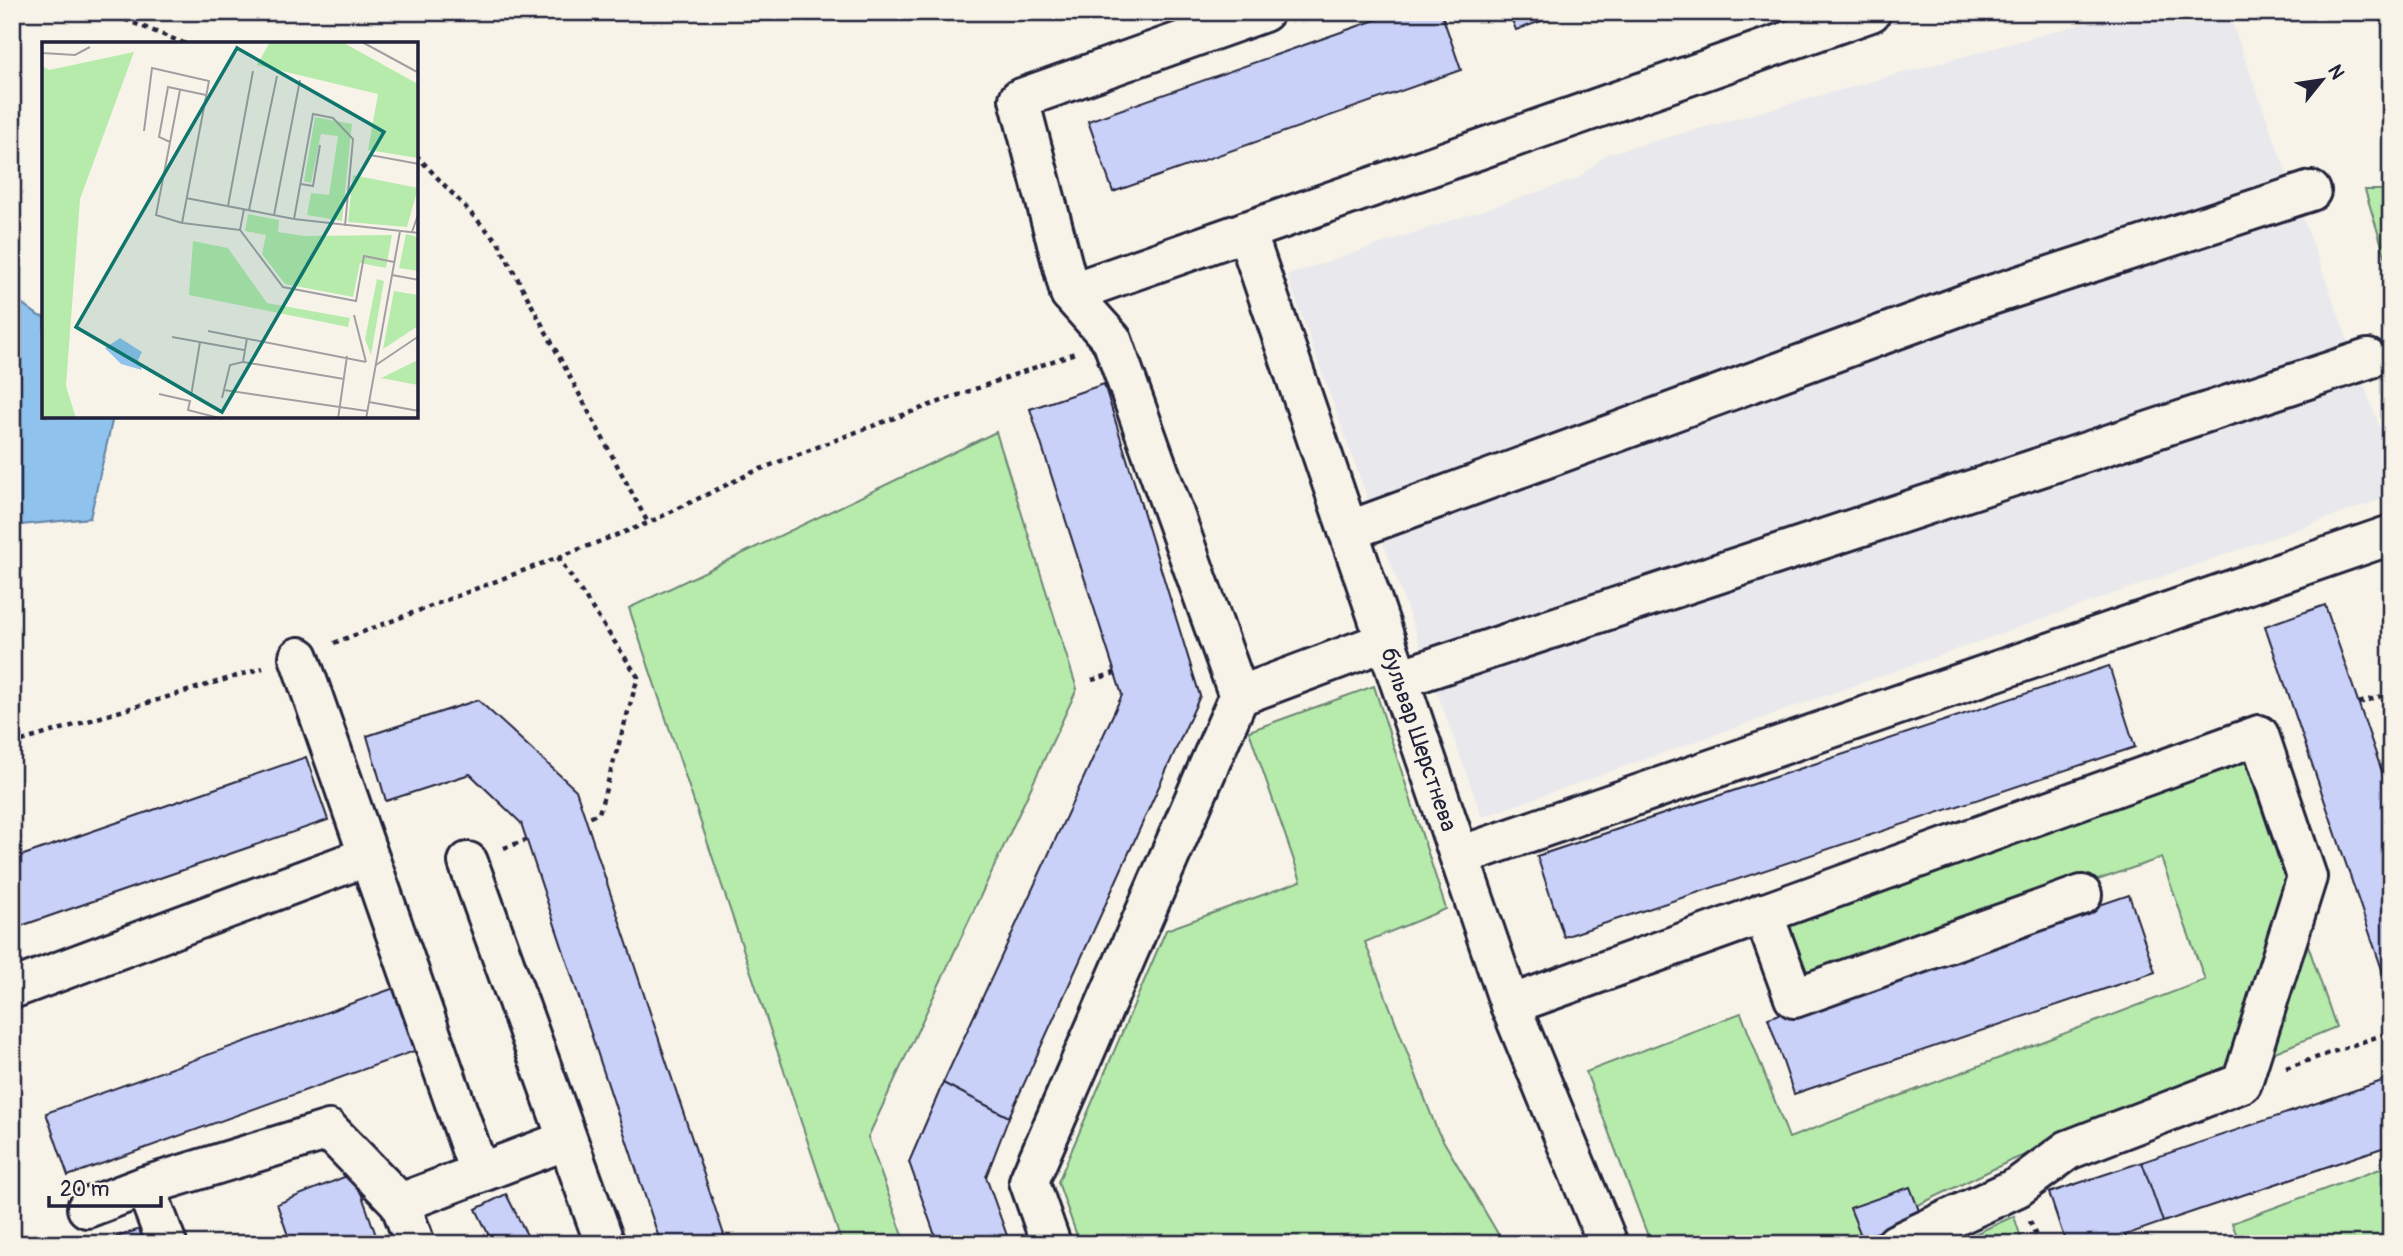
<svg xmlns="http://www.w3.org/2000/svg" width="2403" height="1256" font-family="Pangolin,sans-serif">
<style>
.built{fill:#e9e9ed}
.green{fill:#b7ebac;stroke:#6c8674;stroke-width:2}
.water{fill:#8fc2ec;stroke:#6382a5;stroke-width:2}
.building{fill:#c9d1f9;stroke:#22223b;stroke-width:2}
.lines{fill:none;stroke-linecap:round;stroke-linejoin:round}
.minor-casing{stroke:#22223b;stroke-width:44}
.path{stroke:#22223b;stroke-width:4.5;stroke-dasharray:5 5;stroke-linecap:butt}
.minor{stroke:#f7f3e8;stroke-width:38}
.labels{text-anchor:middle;stroke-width:7;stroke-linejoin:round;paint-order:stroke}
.street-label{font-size:23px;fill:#22223b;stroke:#f7f3e8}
.inset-road{fill:none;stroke:#a29fa3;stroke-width:2}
.view{fill:#0f766e;fill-opacity:0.15;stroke:#0f766e;stroke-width:3.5}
.inset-edge{fill:none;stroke:#22223b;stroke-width:3.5}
</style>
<rect width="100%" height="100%" fill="#f7f3e8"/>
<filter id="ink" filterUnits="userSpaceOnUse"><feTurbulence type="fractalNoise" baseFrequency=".0143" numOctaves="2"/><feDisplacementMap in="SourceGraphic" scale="14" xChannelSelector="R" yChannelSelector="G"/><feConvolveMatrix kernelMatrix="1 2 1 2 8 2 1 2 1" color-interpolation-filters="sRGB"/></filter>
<g filter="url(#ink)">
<!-- built -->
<path class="built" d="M2098,12h130l163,447v37l-909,321 -195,-542 290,-96 30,-25 493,-135z"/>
<!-- green -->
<path class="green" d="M2365,190h26v85z
M996,432l81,257 -209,448 38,107h-64l-213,-636z
M1374,686l72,223 -81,33 72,188 67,114h-424l-22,-62 108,-252 135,-49 -52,-150z
M2245,761l91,266 -326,134 -173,83h-186l-65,-172 155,-59 48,125 416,-158 -44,-122 -354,123 -17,-55z
M2391,1165v79h-151l-8,-21z
M2014,1216l9,28h-70z"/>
<!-- water -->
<path class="water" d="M12,296l27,20 5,1v99l69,1 -23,101 -69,7 -9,11z"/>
<!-- building -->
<path class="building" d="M1398,12h43l20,58 -348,122 -25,-71z
M1509,12h58l-51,18z
M1104,384l96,312 -191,421 -66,-34 179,-388 -92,-286z
M2325,605l66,193v198l-126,-370z
M2109,666l26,81 -571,190 -27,-81z
M478,700l98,90 151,454h-66l-140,-421 -51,-49 -84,27 -19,-65z
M306,757l22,63 -316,109v-70z
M2129,895l26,77 -361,122 -26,-76z
M397,987l23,62 -352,127 -22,-63z
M2391,1078v67l-228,77 -21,-60z
M943,1083l66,34 -23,60 24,67h-72l-29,-82z
M2142,1162l21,60 -38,13 3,9h-62l-17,-51z
M354,1173l25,71h-88l-14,-40z
M1910,1187l11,29 -59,22 -12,-30z
M506,1194l24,47 -6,3h-31l-17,-35z
M149,1226l6,18h-59z"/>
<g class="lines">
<!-- minor casing -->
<g class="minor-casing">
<g id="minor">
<path id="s1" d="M1246,231l264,774 98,239"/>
<path d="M1070,293l-51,-194 245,-87"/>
<path d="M1348,531l628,-231 335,-109"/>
<path d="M299,657l180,515"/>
<path d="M1399,679l969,-320"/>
<path d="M1239,696l147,-55"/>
<path d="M1460,856l931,-321"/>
<path d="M468,862l137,382"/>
<path d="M1763,913l31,85 288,-103"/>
<path d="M12,989l356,-133"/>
<path d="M1510,1005l749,-270 48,142 -65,206 -174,67 -50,37 -122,57"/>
<path d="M145,1186l22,58"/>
<path d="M400,1203l15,41"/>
<path d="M87,1208l58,-22 184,-56 71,73 167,-63"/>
<path d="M1051,1244l-22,-63 210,-485 -127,-356 -42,-47 801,-281"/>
</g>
</g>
<!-- path -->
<path class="path" d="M106,12l80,32
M416,155l82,87 150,281
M558,557l80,120 -39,136 -14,6
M334,643l314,-120 105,-51 111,-43 211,-76
M1092,680l23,-7
M2359,703l32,-10
M12,744l251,-76
M504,848l22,-8
M2286,1068l105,-36
M2030,1221l9,23"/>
<!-- minor -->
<use href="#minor" class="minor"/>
</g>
</g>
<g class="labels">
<!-- street labels -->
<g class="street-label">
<text dy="8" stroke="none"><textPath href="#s1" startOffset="537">бульвар Шерстнева</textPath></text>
</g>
</g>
<!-- overview -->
<g transform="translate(42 42)">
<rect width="376" height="376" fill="#f7f3e8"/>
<path d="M228,0h72l76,42v74l-50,-8 10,-56 -121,-29zM92,10l-54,147 -14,187 10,32h-34v-352l7,4zM273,75l37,7 -10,97 -35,-6 4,-22 18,2 9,-59 -17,-2 -10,49 -7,-2zM311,133l65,13 -11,39 -59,-5zM206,172l31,6 -1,12 26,4 88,-1 -6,33 -26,-5 -7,34 -68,-13 -23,-30 4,-19 -21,-4zM364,192l12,3v34l-19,-3zM151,199l35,7 39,55 83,15 -2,9 -159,-32zM335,237l7,2 -13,74 -6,-16zM352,249l24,4v31l-35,23zM376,318v25l-37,-7z" fill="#b7ebac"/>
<path d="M78,296l22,14 -4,8 4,10 -21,-6 -16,-16z" fill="#8fc2ec"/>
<path class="inset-road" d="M320,0l57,31M0,11l33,2 15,-8M138,48l-24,125 26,8M102,89l8,-63 57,13 -27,142 58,7 43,57 73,14 8,-45 30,6M128,100l-11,-5 9,-50 38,8M328,113l49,9M259,142l12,2 7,-41M144,156l108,21 125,14M186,164l25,-135M207,168l28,-134M232,173l26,-135M252,177l19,-105 20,4 20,21 -8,87M198,188l4,-21M370,190l7,-20M350,233l27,5M312,273l12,47M166,289l158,31M130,295l72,13M201,320l101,17M334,323l43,-29M182,348l143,21M117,352l31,7 -2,9 35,9M149,354l9,-54M180,356l8,-33 13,-3 4,-24M327,360l50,9M296,377l9,-63M324,377l34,-188"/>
<path class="view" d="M195,6l147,84 -162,280 -146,-85z"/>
<rect width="376" height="376" class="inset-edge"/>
</g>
<!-- margin -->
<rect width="2403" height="1256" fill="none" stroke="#f7f3e8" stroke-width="42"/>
<rect x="21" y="21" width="2361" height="1214" fill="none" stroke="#22223b" stroke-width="2.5" filter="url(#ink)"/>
<!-- north arrow -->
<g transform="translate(2322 80) rotate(60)" stroke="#f7f3e8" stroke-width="5" paint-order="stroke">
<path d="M0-5L12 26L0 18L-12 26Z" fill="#22223b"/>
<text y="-10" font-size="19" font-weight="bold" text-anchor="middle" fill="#22223b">N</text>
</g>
<!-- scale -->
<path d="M49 1196v10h112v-10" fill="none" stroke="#22223b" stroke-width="3.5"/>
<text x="60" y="1196" font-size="21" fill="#22223b" stroke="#f7f3e8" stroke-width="5" paint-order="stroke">20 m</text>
</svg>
